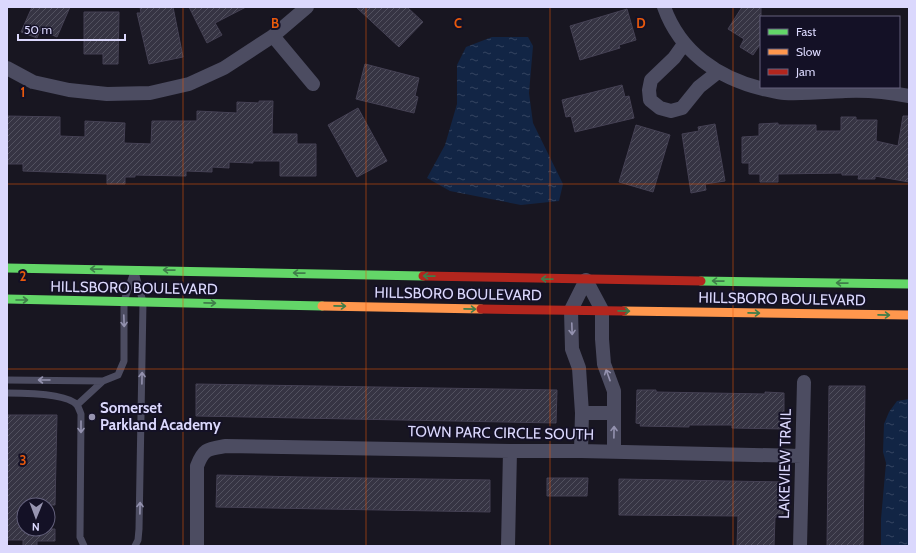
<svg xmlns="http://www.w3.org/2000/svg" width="916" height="553" font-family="Cabin,sans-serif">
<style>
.water{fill:url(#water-ripples)}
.building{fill:url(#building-hatch);stroke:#454154}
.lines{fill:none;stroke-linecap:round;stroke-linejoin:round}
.lane{stroke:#4c4c61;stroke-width:7}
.street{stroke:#4c4c61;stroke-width:14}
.fast{stroke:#63d668;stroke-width:9}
.slow{stroke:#ff974d;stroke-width:9}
.jam{stroke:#b3261e;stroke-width:9}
.oneway{stroke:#3f7d4a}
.oneway2{stroke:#9492af}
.grid{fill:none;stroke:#e8590c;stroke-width:1;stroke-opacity:0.55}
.poi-dot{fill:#9794b0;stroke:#141126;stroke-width:1.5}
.labels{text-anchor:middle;stroke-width:4;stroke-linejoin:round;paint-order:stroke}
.street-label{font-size:15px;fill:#dbd8fd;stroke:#141126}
.poi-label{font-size:15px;font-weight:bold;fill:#dbd8fd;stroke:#141126;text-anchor:start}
.grid-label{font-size:13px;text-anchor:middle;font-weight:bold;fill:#e8590c;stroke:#141126;stroke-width:4;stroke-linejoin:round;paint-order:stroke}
</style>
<defs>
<pattern id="water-ripples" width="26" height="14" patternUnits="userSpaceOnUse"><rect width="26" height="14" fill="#122545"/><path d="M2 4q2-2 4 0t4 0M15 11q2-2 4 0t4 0" fill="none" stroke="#344461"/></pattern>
<pattern id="building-hatch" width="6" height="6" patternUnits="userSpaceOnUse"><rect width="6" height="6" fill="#363443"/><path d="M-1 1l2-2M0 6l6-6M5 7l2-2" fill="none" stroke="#52515f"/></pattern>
</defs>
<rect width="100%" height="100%" fill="#181621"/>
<!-- water -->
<path class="water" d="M492,37h36l5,9 -4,47 4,30 30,61 -4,17 -38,4 -71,-14 -23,-13 18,-33 12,-41v-39l9,-18z
M909,399v147h-28v-27l5,-56 -3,-11 1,-28 5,-12 8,-11z"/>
<!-- building -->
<path class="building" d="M32,7h38l-13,30 -17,-7 -3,8 -16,-6z
M140,7h33l10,50 -34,7 -12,-51h4z
M189,7h57l-31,16 7,12 -15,8z
M356,7h51l16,15 -24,25z
M742,7h19v36l-8,12 -13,-8 4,-8 -16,-10z
M627,9l9,31 -17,5 1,3 -40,12 -10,-34z
M84,12h35l-1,52h-15v-10h-19z
M365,64l54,14 -4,18 3,1 -4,16 -58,-14z
M622,85l3,12 4,-1 5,22 -59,14 -4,-16 -5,1 -4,-17z
M259,101h14l-1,33h25v10h19v32h-36v-15h-27v2l-24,-1v6l-17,-1v5l-26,-1v5l-51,-1v2h-10v7h-18v-10l-84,-3v-7h-16v-48l53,1v19l25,1v-16l40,2 -1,20 27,1 1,-23h45v-10l40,2v-11l22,1z
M358,108l29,53 -30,16 -29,-52z
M903,116h6v66l-34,-6v3h-17l1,-4h-17v-2l-64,1v8h-18v-8h-11v-11h-7v-26l17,-1v-12l19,-1v2h38v6h25v-14h15v3h21l-1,21 22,5z
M715,124l10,57 -20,3 1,6 -15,3 -9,-59 17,-3 -1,-4z
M636,125l34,10 -17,57 -34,-10z
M196,384l361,6 -1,33 -360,-7z
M829,386h36l-2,160h-36z
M637,390h19v2l109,2v-2l19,1v36l-52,-1v-3h-43v2l-49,-1 1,-2 -5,-1z
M7,415h50l-2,90h-31v24h31v12h-18v5h-14v-6h-16z
M217,475l84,2 189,3v32l-274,-5z
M547,478h41l-1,18h-40z
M619,479l164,3v35h-8l-1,29h-37l1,-30 -119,-1z"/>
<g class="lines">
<!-- lane -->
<path class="lane" d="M7,380l96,1 15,-6 6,-14v-60l10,-29
M7,393c15,0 60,0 70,12 2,3 3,7 4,9l-1,123 4,9
M77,405l26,-24
M135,546l3,-6 1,-11 4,-227 -8,-30"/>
<!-- street -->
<path class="street" d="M664,7c16,45 54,71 99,82 7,1 14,4 21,4 20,1 41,-1 61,-2 21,-1 43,1 64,5
M273,36l40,48
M684,44l-10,14 -23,22 -2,10 1,10 10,8 11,3 11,-3 17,-21 19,-15
M7,68l26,14 36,8 38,4 43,-1 39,-9 35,-16 49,-32 34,-29
M586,280l16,30v29l2,25 10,27v60
M582,413h32
M581,451l1,-38 -3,-45 -7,-19 -1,-39 15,-30
M197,546v-80c7,-18 11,-17 29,-20l284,5h71l221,5
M508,546l2,-95
M800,546l4,-164"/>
<!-- fast -->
<path class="fast" d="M7,268l416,8
M701,281l208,3
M7,299l315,7"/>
<!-- slow -->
<path class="slow" d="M322,306l159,3
M624,311l285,4"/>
<!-- jam -->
<path class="jam" d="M423,276l278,5
M481,309l143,2"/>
</g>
<!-- one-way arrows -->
<defs><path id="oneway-shaft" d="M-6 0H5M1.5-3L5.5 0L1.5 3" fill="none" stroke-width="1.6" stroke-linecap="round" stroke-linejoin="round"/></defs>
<g class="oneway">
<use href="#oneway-shaft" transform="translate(96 269) rotate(-179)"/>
<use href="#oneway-shaft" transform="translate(169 270) rotate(-179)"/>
<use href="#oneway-shaft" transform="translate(299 273) rotate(-179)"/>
<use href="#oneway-shaft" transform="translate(429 276) rotate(-179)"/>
<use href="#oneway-shaft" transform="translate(547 279) rotate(-179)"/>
<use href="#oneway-shaft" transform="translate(718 281) rotate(-179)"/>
<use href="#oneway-shaft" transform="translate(842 283) rotate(-179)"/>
<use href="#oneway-shaft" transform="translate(22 300)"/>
<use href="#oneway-shaft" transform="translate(210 303) rotate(1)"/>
<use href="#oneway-shaft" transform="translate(340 306) rotate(1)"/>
<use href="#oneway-shaft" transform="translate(470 309) rotate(1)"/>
<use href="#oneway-shaft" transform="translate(624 311) rotate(1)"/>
<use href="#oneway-shaft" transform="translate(754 313) rotate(1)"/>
<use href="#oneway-shaft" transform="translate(884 315) rotate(1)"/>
</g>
<g class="oneway2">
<use href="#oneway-shaft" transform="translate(124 321) rotate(88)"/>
<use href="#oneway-shaft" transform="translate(572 329) rotate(88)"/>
<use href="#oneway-shaft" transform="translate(608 375) rotate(-110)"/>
<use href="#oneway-shaft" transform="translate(142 378) rotate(-89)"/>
<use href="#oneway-shaft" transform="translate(44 380) rotate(-180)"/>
<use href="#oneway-shaft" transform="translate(81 427) rotate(90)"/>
<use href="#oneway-shaft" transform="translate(614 432) rotate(-89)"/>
<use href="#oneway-shaft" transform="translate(140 508) rotate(-89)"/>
</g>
<!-- grid -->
<path class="grid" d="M183,7v539M366,7v539M550,7v539M733,7v539M7,184h902M7,369h902"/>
<!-- markers -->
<circle class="poi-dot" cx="92" cy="417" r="4"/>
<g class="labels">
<!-- street labels -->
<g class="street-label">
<text transform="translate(134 288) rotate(1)" y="5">HILLSBORO BOULEVARD</text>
<text transform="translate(458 294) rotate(1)" y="5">HILLSBORO BOULEVARD</text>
<text transform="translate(782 299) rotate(1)" y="5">HILLSBORO BOULEVARD</text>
<text transform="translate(501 433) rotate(1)" y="5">TOWN PARC CIRCLE SOUTH</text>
<text transform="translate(785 464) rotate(-89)" y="5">LAKEVIEW TRAIL</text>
</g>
<!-- poi labels -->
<g class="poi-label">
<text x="100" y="413">Somerset<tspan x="100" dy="17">Parkland Academy</tspan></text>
</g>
</g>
<g class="grid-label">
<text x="275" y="28">B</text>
<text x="458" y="28">C</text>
<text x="641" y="28">D</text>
<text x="23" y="97">1</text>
<text x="23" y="281">2</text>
<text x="23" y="465">3</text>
</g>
<!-- border -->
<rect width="916" height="553" fill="none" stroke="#dbd8fd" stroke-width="16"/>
<!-- legend -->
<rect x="760" y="16" width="140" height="72" fill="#141126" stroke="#64617c"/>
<rect x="768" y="29" width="20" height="6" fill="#63d668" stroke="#64617c"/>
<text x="796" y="36" font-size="12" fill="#dbd8fd">Fast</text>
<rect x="768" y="49" width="20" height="6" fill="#ff974d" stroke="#64617c"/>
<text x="796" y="56" font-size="12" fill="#dbd8fd">Slow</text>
<rect x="768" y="69" width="20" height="6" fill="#b3261e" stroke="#64617c"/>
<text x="796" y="76" font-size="12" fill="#dbd8fd">Jam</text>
<!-- north arrow -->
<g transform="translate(36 517) rotate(181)"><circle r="19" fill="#141126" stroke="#64617c"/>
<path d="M0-3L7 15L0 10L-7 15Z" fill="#9794b0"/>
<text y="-6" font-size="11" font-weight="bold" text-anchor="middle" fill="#dbd8fd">N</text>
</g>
<!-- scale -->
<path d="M18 34v6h107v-6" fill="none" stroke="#dbd8fd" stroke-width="2"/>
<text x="24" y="34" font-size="12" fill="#dbd8fd" stroke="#141126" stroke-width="3" paint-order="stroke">50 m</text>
</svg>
